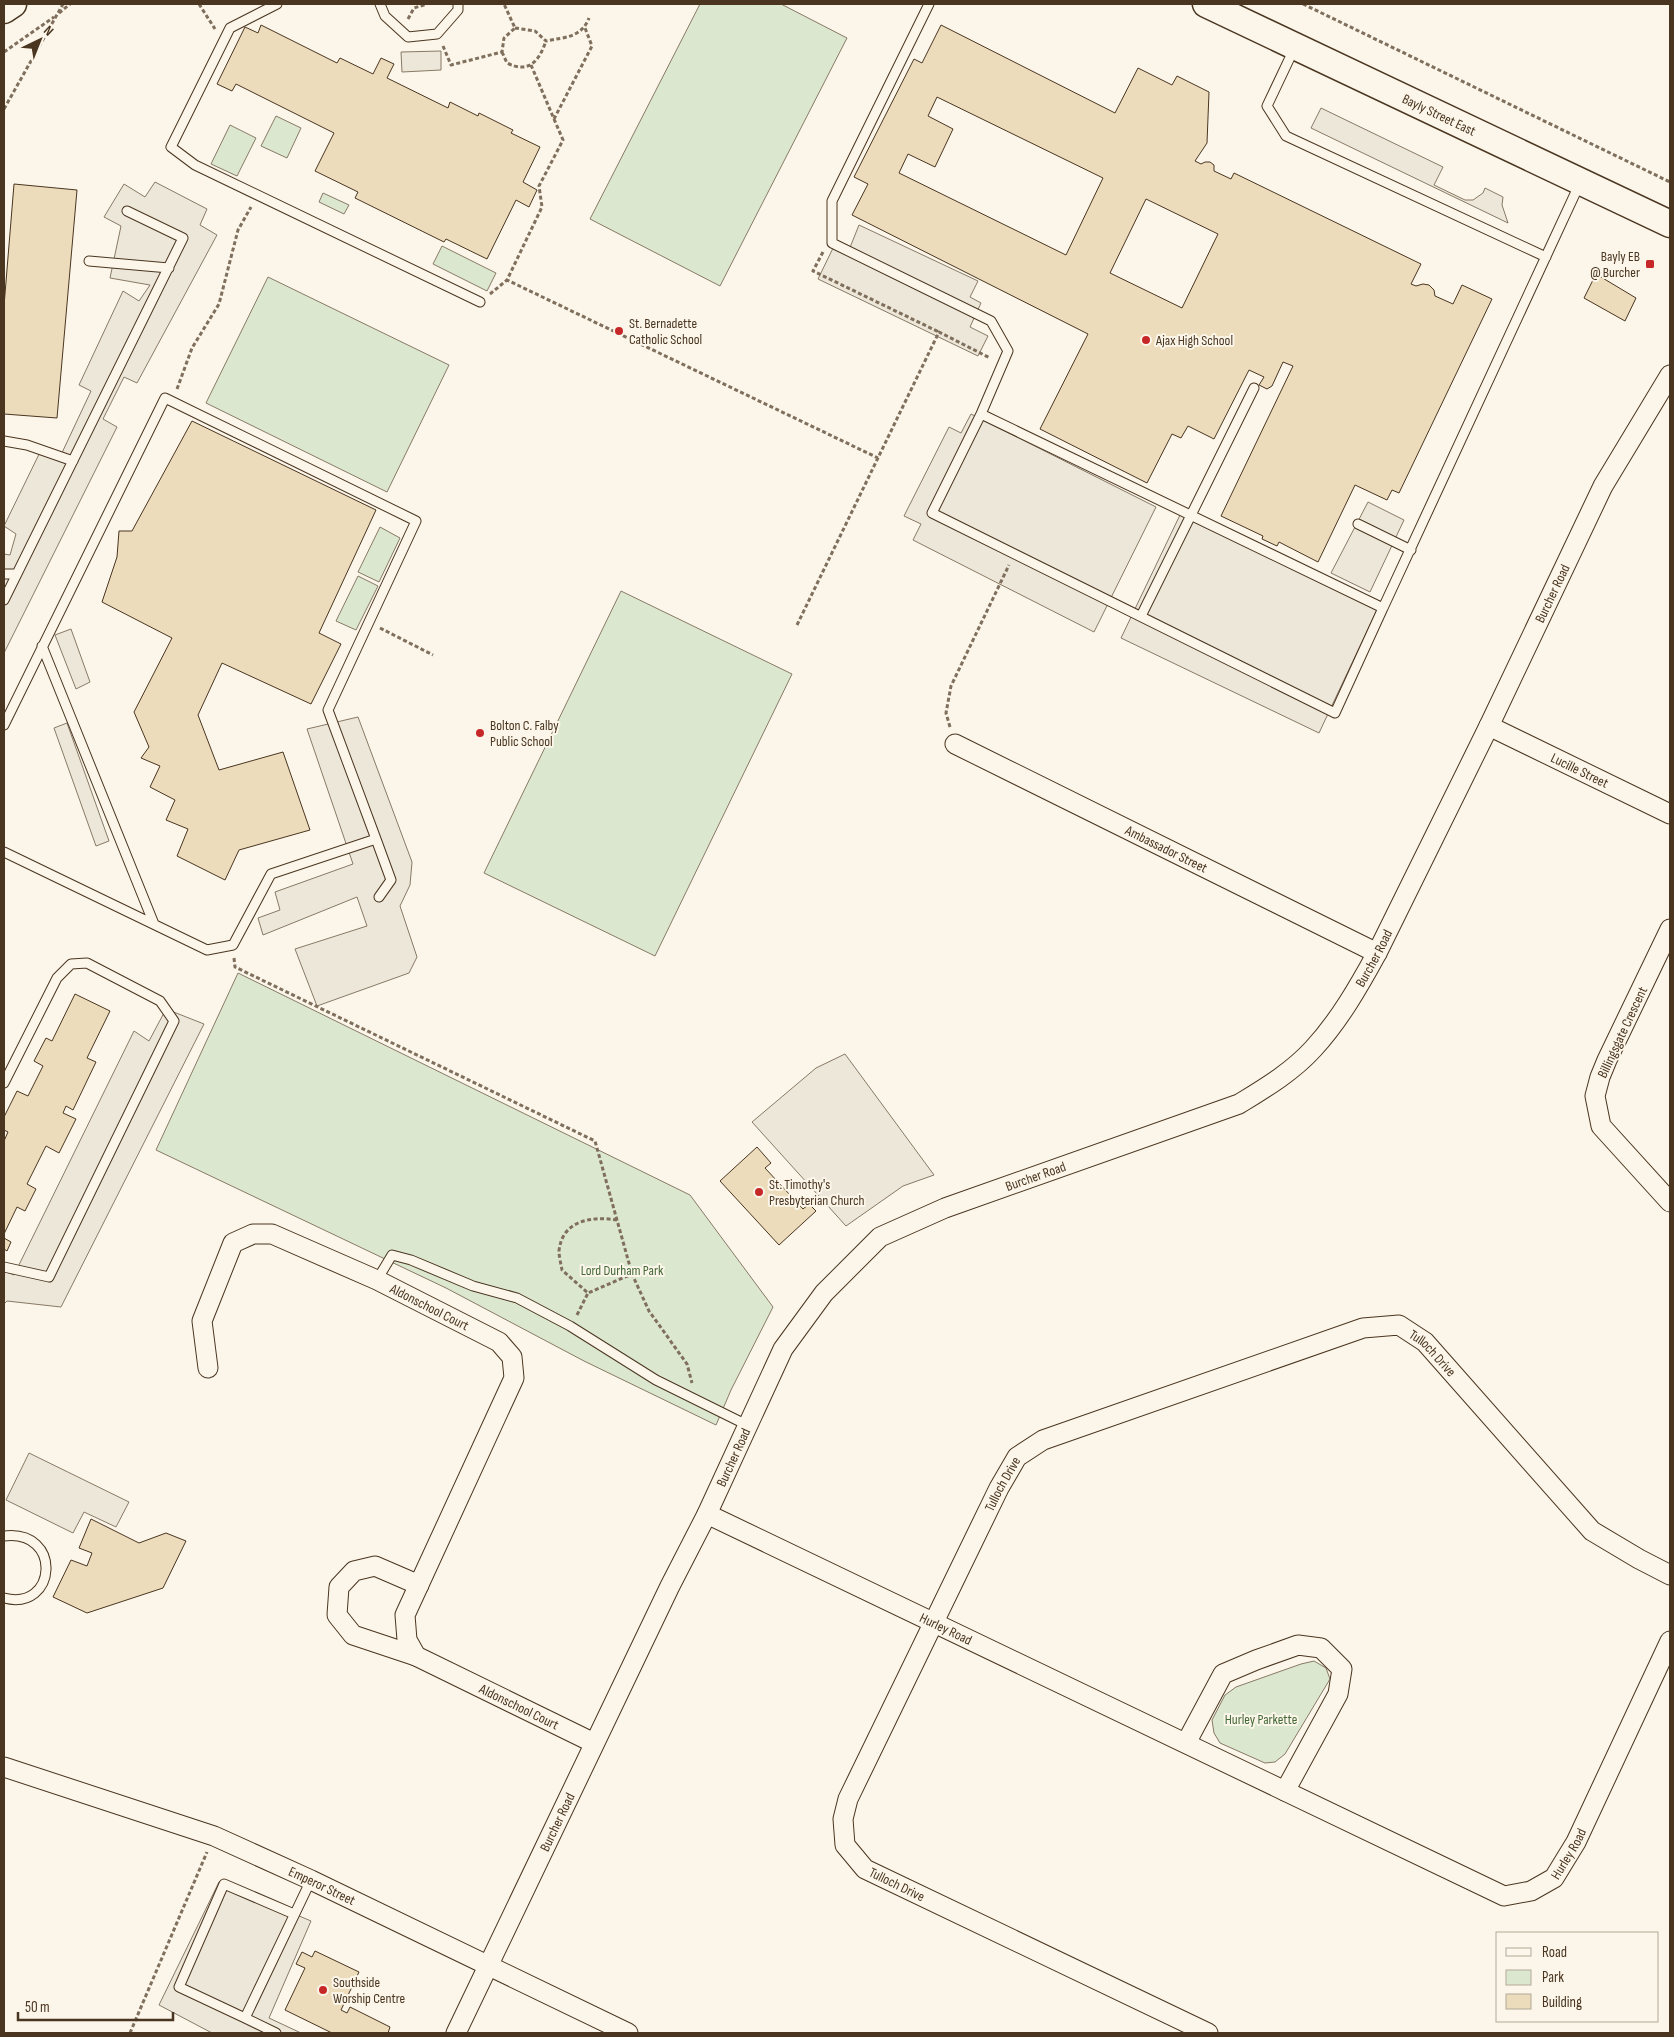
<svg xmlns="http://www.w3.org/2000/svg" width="1674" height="2037" font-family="'Sofia Sans Condensed',sans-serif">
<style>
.green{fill:#dce7d0;stroke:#887966}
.parking{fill:#ede7d9;stroke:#887966}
.building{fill:#ecdcbc;stroke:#4a3520;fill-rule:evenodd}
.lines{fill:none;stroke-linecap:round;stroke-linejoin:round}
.lane-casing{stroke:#4a3520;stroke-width:11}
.street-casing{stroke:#4a3520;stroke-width:21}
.secondary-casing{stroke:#4a3520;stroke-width:29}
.path{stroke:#7f6f5c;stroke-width:3;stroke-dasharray:4 2.5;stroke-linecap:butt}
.lane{stroke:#fbf6e9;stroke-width:9}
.street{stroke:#fbf6e9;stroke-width:19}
.secondary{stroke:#fbf6e9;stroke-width:26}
.poi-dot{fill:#c62828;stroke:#fbf6e9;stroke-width:2}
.labels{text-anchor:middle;stroke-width:4;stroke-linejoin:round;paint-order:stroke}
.street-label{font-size:14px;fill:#4a3520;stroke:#fbf6e9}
.poi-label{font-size:14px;fill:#4a3520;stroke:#fbf6e9;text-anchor:start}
.park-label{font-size:14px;fill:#436837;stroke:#fbf6e9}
</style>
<rect width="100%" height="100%" fill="#fbf6e9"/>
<!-- green -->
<path class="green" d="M700,4h81l66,34 -127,248 -130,-67z
M276,116l25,12 -14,30 -26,-12z
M230,125l26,13 -19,38 -26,-12z
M323,193l26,12 -5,9 -25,-12z
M442,246l54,27 -9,18 -54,-27z
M268,277l181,88 -62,127 -181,-89z
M380,527l20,11 -21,44 -21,-10z
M358,576l20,10 -22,44 -20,-9z
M621,591l171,83 -137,282 -171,-83z
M238,973l452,222 83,112 -42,83 -15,35 -132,-64 -138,-73 -290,-138z
M1314,1661l12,7 4,11 -45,75 -10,8 -10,1 -45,-20 -6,-10 -2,-13 13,-25 11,-8 65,-23z"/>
<!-- parking -->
<path class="parking" d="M441,51v19l-39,2 -1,-20z
M1321,108l122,59 -9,18 31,15h8l10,-7 2,-5 18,9 -1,8 6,18 -197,-95z
M155,182l52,27 -7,16 17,10 -80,148 -13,-6 -21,42 14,8 -113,226v-99l6,1 6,-21 -12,-8 39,-80 17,11 31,-66 -12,-6 44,-94 16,10 11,-16 -40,-7 11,-52 -17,-9 20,-33 21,13z
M859,225l119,56 -8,16 11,6 -11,24 18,9 -10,20 -160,-77 17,-35 14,6z
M971,414l185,93 -62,125 -181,-92 8,-16 -17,-8 45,-89 12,6z
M1368,502l36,18 -34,72 -39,-19z
M1180,515l197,95 -58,123 -198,-95z
M71,629l19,53 -14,7 -21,-54z
M358,717l54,145 -2,23 -10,21 17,51 -8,16 -92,33 -22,-57 72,-23 -10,-29 -94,38 -5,-17 22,-8 -5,-18 78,-28 -46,-135z
M67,723l42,118 -13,5 -42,-118z
M166,1009l38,15 -143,283 -54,-6 -3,3v-33l10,4 120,-244 15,10z
M845,1054l89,121 -31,11 -57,40 -94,-104 64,-54z
M29,1453l100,49 -13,25 -32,-15 -11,21 -67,-33z
M219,1882l92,39 -42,97 32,15h-89l-53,-28z"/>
<!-- building -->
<path class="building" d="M261,25l76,38 3,-5 33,16 8,-16 13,6 -7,14 61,30 2,-6 28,14 1,-3 34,17 -2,3 29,14 -17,35 14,8 -8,17 -13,-7 -29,59 -41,-20 -2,3 -89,-44 3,-6 -43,-21 19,-38 -98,-49 -4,7 -15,-7 28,-57 13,6z
M941,25l174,88 23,-45 34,17 5,-9 32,16 -2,51 -12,18 6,3 4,-2h5l4,3v6l17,8 3,-6 187,91 -10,20 5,2 7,-2 6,1 5,5 1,6 18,8 9,-19 30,14 -93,194 -7,-3 -5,10 -32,-15 -37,77 -39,-20 -2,4 -15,-7 1,-3 -42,-20 72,-150 -10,-4 -11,24 -5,3 -8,-4 5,-8 -15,-7 -35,69 -26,-13 -7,12 -9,-4 -25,49 -107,-54 48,-95 -236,-119 16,-31 -14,-7 60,-118 8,4zM937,97l166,81 -37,77 -167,-82 9,-19 27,13 18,-38 -25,-13zM1146,199l72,35 -36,74 -72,-35z
M14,184l63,6 -20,228 -53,-4v-108z
M1596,274l40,24 -11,23 -41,-23z
M192,421l184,89 -57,123 22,11 -30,60 -89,-41 -24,52 21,55 64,-18 27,78 -71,20 -14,30 -48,-24 11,-27 -22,-9 9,-20 -25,-13 10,-21 -19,-8 8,-11 -15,-35 38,-74 -70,-36 15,-45 2,-26h13z
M75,994l35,17 -23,47 9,4 -23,48 -7,-4 -3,7 13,6 -17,34 -13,-7 -19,38 9,5 -11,22 -8,-4 -13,27v-93l4,-9 -4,-2v-13l13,-26 11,5 15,-30 -9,-5 12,-23 6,3z
M757,1147l14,16 -6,5 38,41 6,-5 7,7 -37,34 -59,-64z
M4,1238l7,4 -4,9 -3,-2z
M91,1519l48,24 27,-10 20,8 -23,47 -76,25 -34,-16 18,-37 16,6 5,-13 -13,-5z
M315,1951l44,21 -18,38 6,3 3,-6 40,20 -2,6h-56l-47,-23 20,-42 -9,-4 6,-12 10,5z"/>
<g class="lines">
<!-- lane casing -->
<g class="lane-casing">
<path id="lane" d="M277,4l-47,24 -59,119 24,18 285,137
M380,4l5,12 23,21 29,-3 21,-24v-6
M929,4l-97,197v42l159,78 17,30 -27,63 402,194 197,-425
M1294,49l-27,57 19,30 260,121
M89,261l80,7
M981,414l-49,99 403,200 48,-105
M4,441l23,4 46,16
M1358,524l53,26
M4,574h13
M4,600l179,-362 -56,-27
M1141,616l113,-228
M42,646l112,278
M4,725l161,-327 251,123 -88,189 48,129 -105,35 -38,71 -26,5 -203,-98
M376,839l15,41 -12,17
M4,1267l45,10 125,-256 -14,-20 -73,-38 -16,1 -14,14 -53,105
M377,1280l15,-25 19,5 62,26 44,12 53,28 86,54 91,45
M4,1536c59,-7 53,76 0,62
M245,2018l-66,-31 45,-103 70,30
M276,2033l-31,-15 66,-138"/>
</g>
<!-- street casing -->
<g class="street-casing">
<g id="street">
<path id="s1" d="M1489,726l181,88"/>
<path id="s2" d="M955,744l422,209"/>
<path d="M1670,929l-63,131 -7,17 -5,19 6,30 69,76"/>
<path id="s3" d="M208,1368l-6,-47 31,-78 20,-9h19l105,46 122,62 13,15 2,21 -109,237 2,25 9,16 178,87"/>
<path id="s4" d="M707,1514l797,382 27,-5 23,-13 22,-36 94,-201"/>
<path d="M416,1656l-63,-21 -16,-20 2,-28 15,-16 21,-5 44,19"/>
<path d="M1186,1743l37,-69 33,-14 42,-15 23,3 21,21 -4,25 -53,97"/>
<path id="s5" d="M4,1767l210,69 97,44 317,153"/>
<path id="s6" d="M456,2033l214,-447 37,-72 76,-165 41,-56 56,-56 65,-29 294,-104c26,-16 53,-32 74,-55 26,-28 46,-63 64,-96l112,-227 114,-240 67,-111"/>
<path id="s7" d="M1208,2033l-343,-164 -20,-24 -2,-26 5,-20 151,-311 18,-31 26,-17 320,-112 36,-3 26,17 167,189 47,28 31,16"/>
</g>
</g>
<!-- secondary casing -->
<g class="secondary-casing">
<g id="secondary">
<path id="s8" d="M1206,4l464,220"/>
<path d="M4,10l9,-6"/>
</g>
</g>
<!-- path -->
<path class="path" d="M199,4l16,25
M1303,4l367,178
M59,13l11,-9
M408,19l6,-11 13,-4
M515,28l20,3 11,10c19,-4 35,-3 43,-23
M443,46l8,19 51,-13 2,-14 11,-10 -11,-24
M4,52l50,-35
M502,52l5,11c22,11 32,-2 39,-22
M531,65l23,54 38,-73 -7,-18
M4,109l59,-105
M554,119l9,21 -24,46 3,21 -35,73 371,178
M823,252l-10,19 126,61
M490,294l17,-14
M177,389l15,-41 27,-44 19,-74 13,-23
M797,625l142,-293 51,26
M380,628l53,27
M950,727l-4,-14 5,-27 58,-121
M234,958l1,9 360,174 37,133 17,37 38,53 5,19
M617,1220c-25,-4 -55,0 -58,31 0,6 2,13 3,19l26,23 44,-19
M577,1315l11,-22
M130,2033l77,-181"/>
<!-- lane -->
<use href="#lane" class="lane"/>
<!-- street -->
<use href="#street" class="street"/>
<!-- secondary -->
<use href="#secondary" class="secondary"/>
</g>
<!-- markers -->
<g class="poi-dot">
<rect x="1645" y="259" width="10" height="10" rx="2.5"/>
<circle cx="619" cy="331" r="5"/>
<circle cx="1146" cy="340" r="5"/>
<circle cx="480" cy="733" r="5"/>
<circle cx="759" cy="1192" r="5"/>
<circle cx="323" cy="1990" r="5"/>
</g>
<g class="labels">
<!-- street labels -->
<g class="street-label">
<text dy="5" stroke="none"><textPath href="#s8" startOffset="258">Bayly Street East</textPath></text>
<text dy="5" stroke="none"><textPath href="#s6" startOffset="1898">Burcher Road</textPath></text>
<text dy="5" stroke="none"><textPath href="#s1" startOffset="101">Lucille Street</textPath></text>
<text dy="5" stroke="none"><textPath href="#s2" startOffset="236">Ambassador Street</textPath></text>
<text dy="5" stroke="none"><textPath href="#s6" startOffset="1492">Burcher Road</textPath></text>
<text transform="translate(1622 1032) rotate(-65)" y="5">Billingsgate Crescent</text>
<text dy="5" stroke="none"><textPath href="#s6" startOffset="1074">Burcher Road</textPath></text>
<text dy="5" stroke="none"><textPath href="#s3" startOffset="346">Aldonschool Court</textPath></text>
<text dy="5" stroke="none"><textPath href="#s7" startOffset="1290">Tulloch Drive</textPath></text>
<text dy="5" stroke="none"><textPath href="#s6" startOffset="639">Burcher Road</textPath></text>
<text dy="5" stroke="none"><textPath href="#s7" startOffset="809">Tulloch Drive</textPath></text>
<text dy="5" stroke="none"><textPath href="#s4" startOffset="265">Hurley Road</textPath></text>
<text dy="5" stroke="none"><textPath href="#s3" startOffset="884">Aldonschool Court</textPath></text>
<text dy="5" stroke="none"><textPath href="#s6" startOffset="234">Burcher Road</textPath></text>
<text dy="5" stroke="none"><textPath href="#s4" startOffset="966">Hurley Road</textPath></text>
<text transform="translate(897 1884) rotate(26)" y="5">Tulloch Drive</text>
<text dy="5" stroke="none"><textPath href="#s5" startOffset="340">Emperor Street</textPath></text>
</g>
<!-- poi labels -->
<g class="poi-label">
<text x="1640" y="261" text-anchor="end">Bayly EB<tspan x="1640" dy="16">@ Burcher</tspan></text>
<text x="629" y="328">St. Bernadette<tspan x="629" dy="16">Catholic School</tspan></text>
<text x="1156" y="345">Ajax High School</text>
<text x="490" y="730">Bolton C. Falby<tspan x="490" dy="16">Public School</tspan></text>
<text x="769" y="1189">St. Timothy's<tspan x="769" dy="16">Presbyterian Church</tspan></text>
<text x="333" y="1987">Southside<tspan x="333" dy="16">Worship Centre</tspan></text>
</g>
<!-- park labels -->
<g class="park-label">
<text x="622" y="1275">Lord Durham Park</text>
<text x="1261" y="1724">Hurley Parkette</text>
</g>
</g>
<!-- border -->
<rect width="1674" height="2037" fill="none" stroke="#4a3520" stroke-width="10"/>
<!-- legend -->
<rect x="1496" y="1932" width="162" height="90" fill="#fbf6e9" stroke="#b4a999"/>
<rect x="1506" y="1948" width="25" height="8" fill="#fbf6e9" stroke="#b4a999"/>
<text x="1542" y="1957" font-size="15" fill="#4a3520">Road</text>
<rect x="1506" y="1970" width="25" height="15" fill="#dce7d0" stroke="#b4a999"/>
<text x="1542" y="1982" font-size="15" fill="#4a3520">Park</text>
<rect x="1506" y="1994" width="25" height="15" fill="#ecdcbc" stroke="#b4a999"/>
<text x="1542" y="2007" font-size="15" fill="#4a3520">Building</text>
<!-- north arrow -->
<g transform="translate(40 40) rotate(43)" stroke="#fbf6e9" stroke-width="4" paint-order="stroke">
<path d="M0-4L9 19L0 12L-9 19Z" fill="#4a3520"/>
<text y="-8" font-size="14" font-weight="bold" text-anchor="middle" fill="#4a3520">N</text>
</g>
<!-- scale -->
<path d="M18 2012v8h155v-8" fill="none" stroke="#4a3520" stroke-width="2.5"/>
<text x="25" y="2012" font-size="15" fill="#4a3520" stroke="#fbf6e9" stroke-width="4" paint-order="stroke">50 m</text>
</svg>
